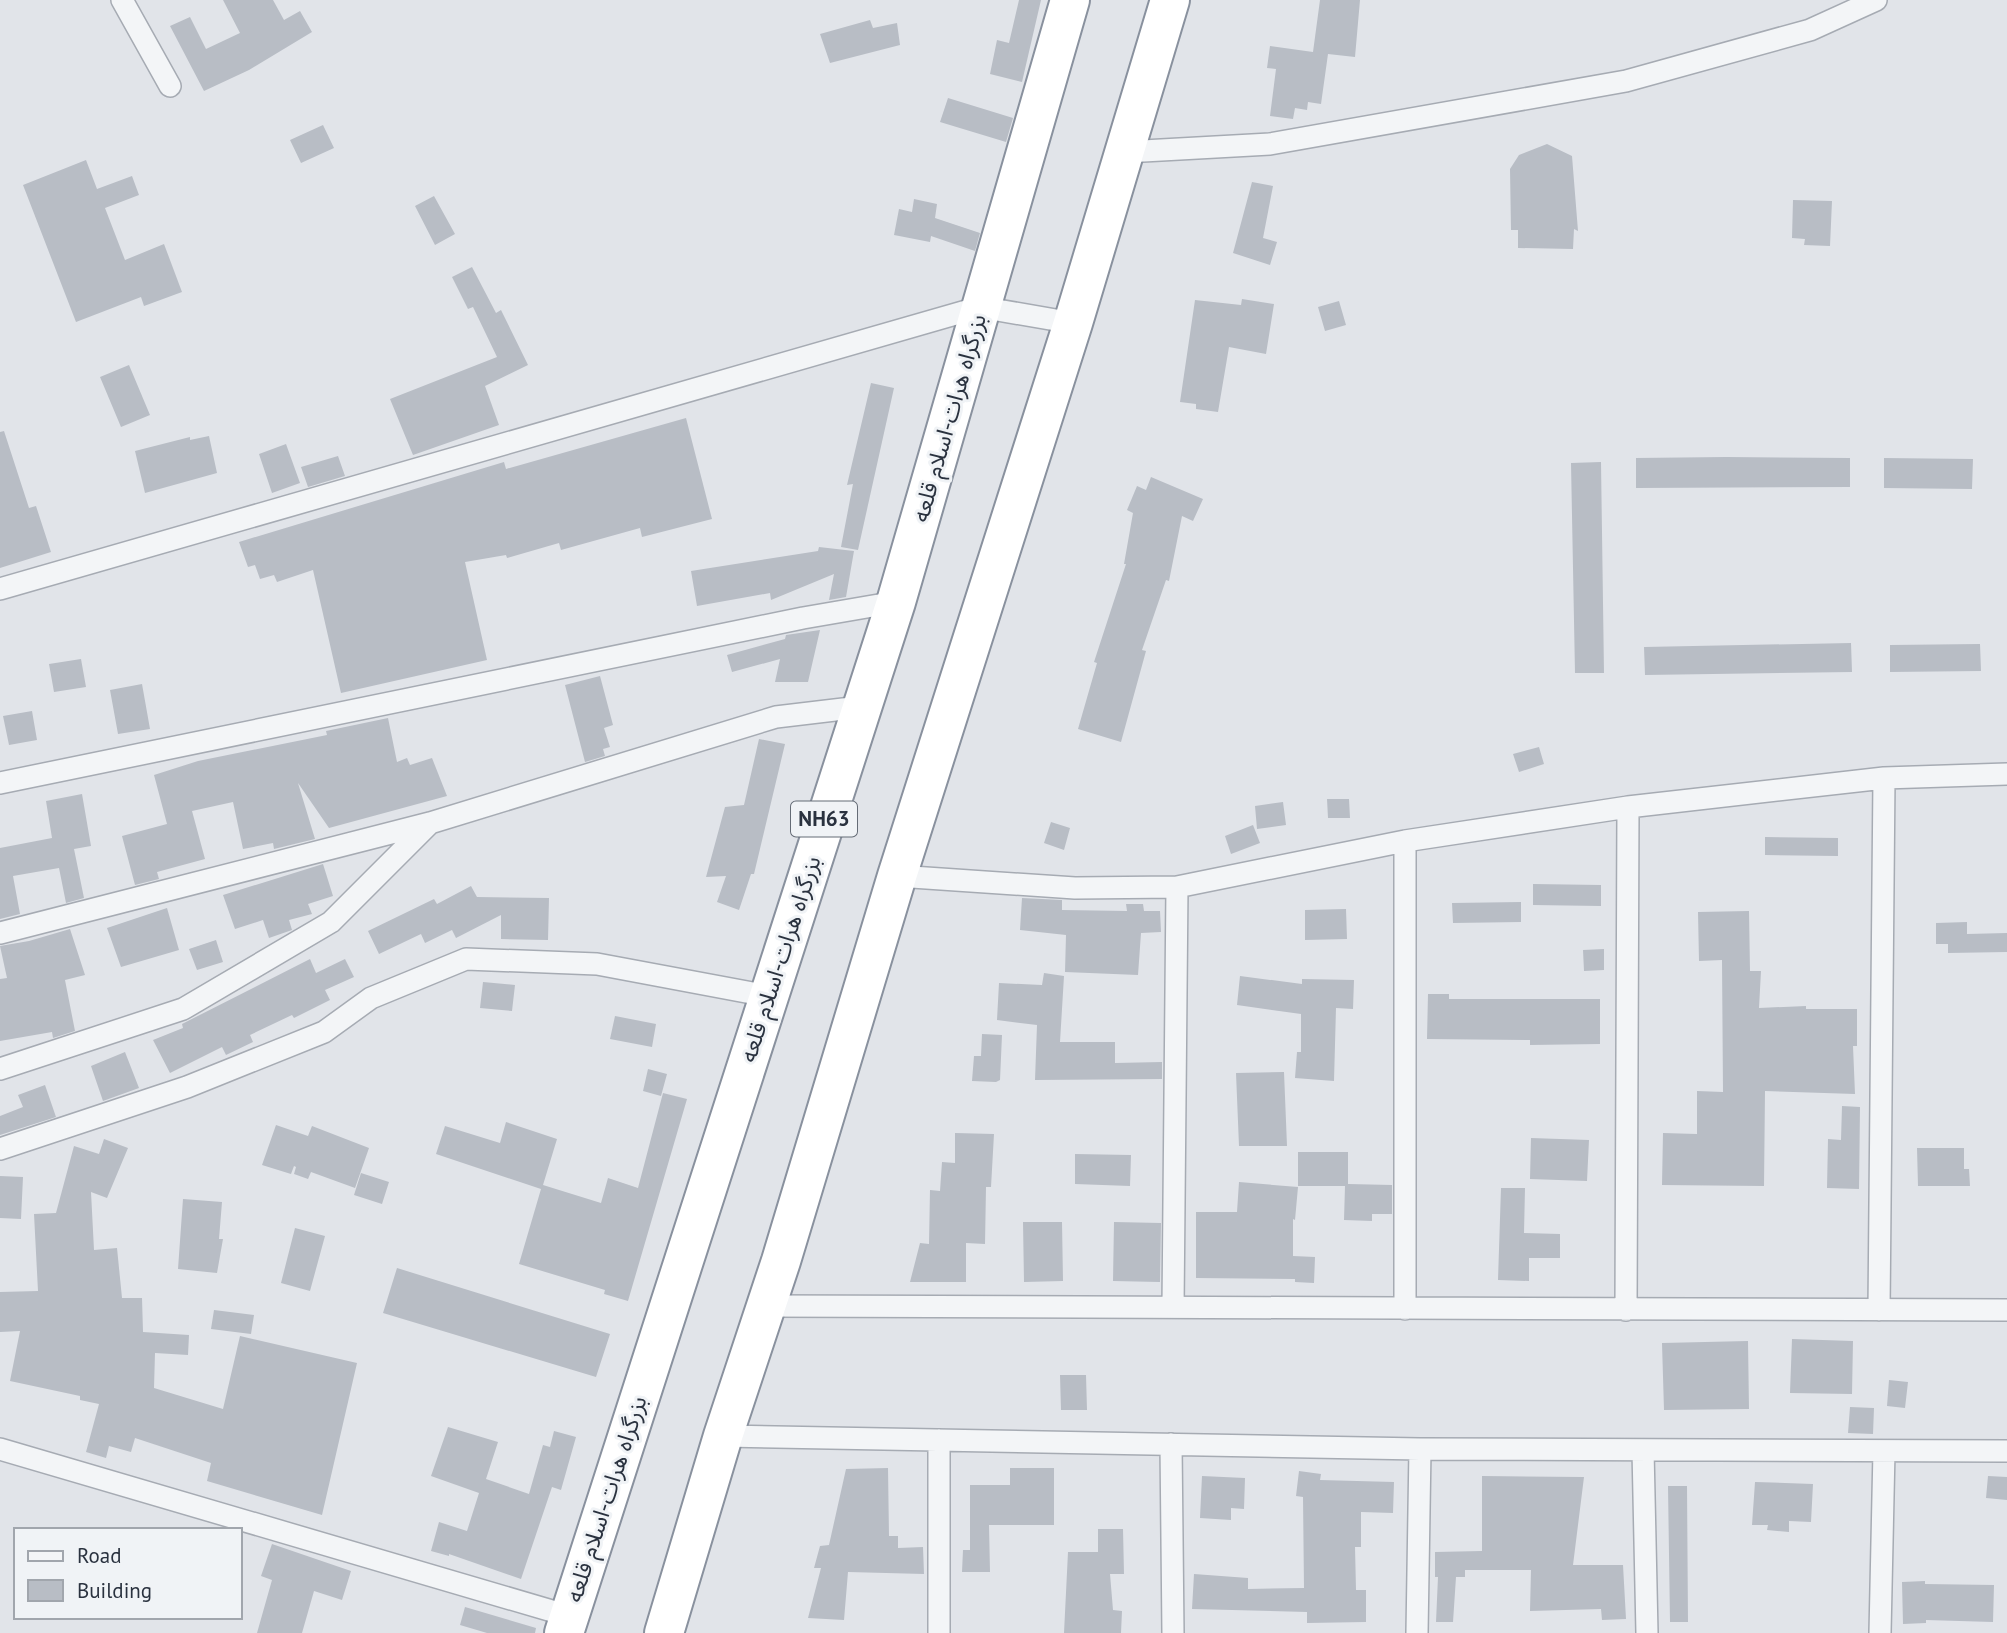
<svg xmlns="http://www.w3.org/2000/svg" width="2007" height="1633" font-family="'PT Sans','Noto Sans Arabic',sans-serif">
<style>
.building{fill:#b8bdc5}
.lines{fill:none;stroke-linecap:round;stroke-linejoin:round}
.street-casing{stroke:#a6abb3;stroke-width:24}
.highway-casing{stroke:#89919e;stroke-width:42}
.street{stroke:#f3f5f7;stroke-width:21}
.highway{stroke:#fff;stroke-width:38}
.labels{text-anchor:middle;stroke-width:6;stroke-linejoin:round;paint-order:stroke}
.shield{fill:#f0f3f6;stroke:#656c76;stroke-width:2}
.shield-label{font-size:21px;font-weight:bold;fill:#2a323f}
.street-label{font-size:23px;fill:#2a323f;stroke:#f0f3f6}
</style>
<rect width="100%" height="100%" fill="#e1e4e9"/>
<!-- building -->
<path class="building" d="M223,0h50l11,20 16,-9 12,21 -63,38 -45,21 -34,-65 20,-9 16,32 34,-16z
M1019,0h22l-19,82 -32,-8 7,-34 12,3z
M1320,0h40l-5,57 -27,-3 -7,50 -13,-2 -1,8 -12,-2 -2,11 -23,-3 6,-47 -9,-1 3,-22 43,6z
M870,20l3,8 24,-5 3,22 -70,18 -10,-29z
M948,98l65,20 -7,24 -66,-20z
M323,125l11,23 -33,15 -11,-23z
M1547,144l25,12 6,75 -4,-2 -1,20 -55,-1v-18h-7l-1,-61 9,-14z
M86,160l11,29 35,-13 7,19 -34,13 20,52 39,-16 18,48 -38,14 -3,-9 -65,25 -53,-137z
M1252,182l21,4 -10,52 14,4 -7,23 -37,-12z
M434,196l21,38 -20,11 -20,-39z
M914,199l23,5 -2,14 45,15 -5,18 -44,-15 -1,6 -36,-7 5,-26 13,3z
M1793,200l39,1 -2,45 -26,-1 1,-6 -13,-1z
M472,267l24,46 5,-3 27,55 -43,21 14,39 -86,30 -23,-56 107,-42 -24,-50 -5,2 -16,-32z
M1242,299l32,5 -8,50 -37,-7 -11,65 -22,-3v-5l-16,-2 15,-102 46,5z
M1339,301l7,24 -21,6 -7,-24z
M129,365l21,50 -29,12 -21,-50z
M871,383l23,5 -36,162 -17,-3 12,-63 -6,1z
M686,418l26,101 -70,18 -2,-9 -79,22 -2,-7 -52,15 -1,-3 -41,7 22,98 -146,33 -28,-123 -36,12 -3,-7 -14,4 -5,-14 -7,2 -9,-25 265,-80 2,7z
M4,431l25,77 7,-2 15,46 -51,16v-136z
M209,436l8,37 -72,20 -10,-42 55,-14v3z
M286,444l14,39 -28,10 -13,-39z
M338,456l7,20 -37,11 -7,-20z
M1726,457l124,1v29l-214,1v-30z
M1884,458l89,1 -1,30 -88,-1z
M1601,462l3,211h-29l-4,-210z
M1151,477l52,22 -10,22 -11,-5 -13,65 -3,-1 -24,70 4,1 -25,91 -43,-13 19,-66 -3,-1 32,-98h-2l9,-51 -6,-3 10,-24 9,4z
M819,547l35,4 -8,46 -17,3 5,-26 -63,26 -1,-7 -73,13 -6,-35 127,-20z
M820,630l-12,52h-33l5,-23 -48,13 -5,-17 58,-16 1,-4z
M1851,643l1,29 -207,3 -1,-28z
M1980,644l1,27 -91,1v-27z
M81,659l5,28 -32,5 -5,-28z
M600,676l13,49 -9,3 6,19 -7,2 2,7 -20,6 -20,-77z
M142,684l8,45 -32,5 -8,-44z
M32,711l5,29 -28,5 -6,-29z
M388,718l9,44 10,-4 3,7 22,-7 15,38 -118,32 -31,-45 17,56 -41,10 -1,-6 -30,6 -10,-47 -41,9 13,48 -48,13 2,7 -24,6 -13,-49 45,-12 -13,-49 44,-14 129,-26 -1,-4z
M759,739l26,5 -31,130h-3l-12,36 -22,-8 9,-26 -20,1 19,-70 19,-2z
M1539,747l5,17 -25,8 -6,-18z
M82,794l9,52 -17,3 10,49 -18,5 -7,-35 -46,8 7,38 -20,5v-71l52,-10 -6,-37z
M1327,799h22l1,19h-22z
M1283,802l3,23 -29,4 -2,-23z
M1051,822l19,6 -6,22 -20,-7z
M1253,825l7,18 -29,11 -6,-18z
M1765,837l73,1v18l-73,-1z
M323,864l10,32 -25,8 4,10 -23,6 3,10 -23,8 -6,-18 -28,9 -12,-34z
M1533,884l68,1v21l-68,-1z
M471,886l6,11 72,1 -1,42 -47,-1v-24l-45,23 -4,-8 -27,13 -4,-9 -42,20 -11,-23 66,-32 3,5z
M1022,898l40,2v10l65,1 -1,-7h17l1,7h16l1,21 -20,1 -3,42 -73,-3 1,-37 -46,-5z
M1521,902v20l-68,1 -1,-20z
M167,908l12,42 -58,17 -14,-39z
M1346,909l1,30 -42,1v-30z
M1749,911l1,60h11l-2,37 47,-2v3h51v37h-4l2,48 -90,-3 -1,95 -102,-1 1,-52 34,1v-43l26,1 -1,-132 -23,1 -1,-49z
M1967,922v12l40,-1v19l-59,1v-9h-12v-21z
M70,929l15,46 -20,5 10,51 -22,7 -1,-6 -52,9v-62l7,-1 -7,-32 29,-5z
M216,940l7,22 -26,8 -8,-21z
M1604,949v21l-20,1 -1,-21z
M310,959l6,14 29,-14 9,18 -29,13 5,10 -36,18 -2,-3 -42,20 3,7 -27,13 -4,-8 -52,26 -17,-33 30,-12 -1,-4z
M1044,973l20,3 -4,66h55v21l47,-1v17l-127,1 2,-55 -40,-5 2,-37 43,2z
M1240,976l62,8v-5l52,1 -1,29 -17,-1 -2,73 -39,-3 2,-26h4v-38l-64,-9z
M483,982l32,3 -3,26 -32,-3z
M1428,994h21v5h151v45l-70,1v-5l-103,-1z
M615,1016l41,8 -4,23 -42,-8z
M982,1034l20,1 -2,45 -4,2 -24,-1 2,-25h7z
M125,1052l14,36 -36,13 -12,-35z
M648,1069l19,5 -6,22 -18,-5z
M1284,1072l3,74h-48l-3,-73z
M45,1085l11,32 -56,18v-19l23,-9 -5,-12z
M663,1093l24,6 -59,202 -24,-7 1,-4 -86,-26 22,-75 -105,-35 9,-28 55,17 6,-21 51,17 -14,46 58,18 7,-25 30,10z
M1842,1106l18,1 -1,82 -32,-1 1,-49 13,1z
M276,1125l32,11 4,-10 57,22 -14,40 -44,-16 -3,7 -14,-5 2,-7 -2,-1 -3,8 -29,-9z
M955,1133l39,1 -3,53h-5l-1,57 -19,-1v39h-56l10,-39 9,1 1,-54 10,1 2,-29 13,1z
M1531,1138l58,2 -2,41 -57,-2z
M104,1139l24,9 -21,50 -16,-6 3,58 23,-2 5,50h20l1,34 46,3 -1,20 -33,-2 -1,35 69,21 17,-73 117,27 -35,152 -115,-34 4,-18 -76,-25 -4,14 -22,-6 -3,12 -20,-6 13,-48 -19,-4v-4l-70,-15 10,-50 -20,1v-40l38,-1 -4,-77 22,-1 18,-67 25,8z
M1917,1148h47v21h5l1,17h-52z
M1298,1152h50v32l44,1v29h-20v7l-28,-1 1,-34h-47z
M1075,1154l56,1 -1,31 -55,-2z
M361,1173l28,9 -7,22 -28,-9z
M0,1176l23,1 -2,42 -21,-1z
M1239,1182l59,5 -3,33 -2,-1v37l22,1 -1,26 -19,-1v-3l-99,-1v-66h41z
M1501,1188h24l-1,45 36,1v24h-31v23l-31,-1z
M183,1199l39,3 -3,37h4l-6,34 -39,-4z
M1023,1222h39l1,59 -39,1z
M1114,1222l47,1 -1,59 -47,-1z
M295,1228l30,8 -15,55 -29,-8z
M397,1268l213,66 -14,43 -213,-64z
M214,1310l40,5 -3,19 -40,-5z
M1792,1339l61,2 -1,53 -62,-1z
M1748,1341l1,68 -85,1 -2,-67z
M1060,1375h26l1,35h-26z
M1889,1380l19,2 -3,26 -18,-2z
M1850,1407l24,1 -1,26 -25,-1z
M448,1427l50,15 -12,37 43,15 14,-49 7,2 4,-16 22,6 -15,53 -9,-3 -31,92 -72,-25v2l-18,-5 8,-29 28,9 12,-38 -48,-17z
M888,1468l1,68h9v12l25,-1 1,27 -76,-2 -4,48 -36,-2 13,-50h-7l6,-22 9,-1 17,-76z
M1010,1468h44v57h-65l1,47h-28l1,-22h7v-65h40z
M1299,1471l22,3 -1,6 74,2 -1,31 -32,-1v35h-6l1,43h10v32l-59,1v-11l-115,-3 2,-35 54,4v11l56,-1 -1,-91 -7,-1z
M1202,1476l43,2 -1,31 -13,-1v12l-31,-2z
M1482,1476l102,1 -11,88h50l3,54 -24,1 -1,-11 -71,2 1,-41h-66v7h-9l-3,45h-17l2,-45h-3v-25l47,-1z
M1988,1476l19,1v23l-21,-2z
M1755,1482l58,2 -2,38 -22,-1v11l-22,-2 1,-5h-16z
M1668,1486h19l1,136h-18z
M1098,1529h25l1,45h-14l3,36 9,1 -1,22h-57l4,-81h30z
M272,1544l79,27 -9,29 -28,-9 -12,42h-45l15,-53 -11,-4z
M1925,1581v3l69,1 -1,37 -67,-2v3l-23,1 -1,-42z
M465,1607l71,21 -1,5h-48l-27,-8z"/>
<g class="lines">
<!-- street casing -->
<g class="street-casing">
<path id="street" d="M122,0l48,86
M1125,152l145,-8 356,-63 184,-51 66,-30
M0,589l980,-282 93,16
M0,783l803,-165 93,-16
M1405,841v468
M897,876l178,12 102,-1 228,-46 223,-34 256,-29 123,-4
M0,933l430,-110 346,-106 84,-10
M0,1069l183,-60 148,-87 97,-97
M0,1149l187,-62 137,-55 47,-34 95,-39 131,5 171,32
M766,1306l1241,4
M1173,1307l4,-420
M1626,1310l2,-503
M1879,1310l5,-532
M723,1436l697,13 587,2
M939,1440v193
M1171,1444l2,189
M0,1449l569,167
M1643,1450l4,183
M1417,1633l3,-184
M1880,1633l4,-182"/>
</g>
<!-- highway casing -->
<g class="highway-casing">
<path id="highway" d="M564,1633l332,-1031 174,-602
M664,1633l59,-197 58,-175 116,-385 176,-553 97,-323"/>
</g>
<!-- street -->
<use href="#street" class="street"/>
<!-- highway -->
<use href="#highway" class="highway"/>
</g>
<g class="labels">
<!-- shield labels -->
<rect class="shield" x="791" y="801.5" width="66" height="35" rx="5"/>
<g class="shield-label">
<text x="824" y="826">NH63</text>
</g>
<!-- street labels -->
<g class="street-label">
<text transform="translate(949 418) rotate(-74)" y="8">بزرگراه هرات-اسلام قلعه</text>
<text transform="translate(780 959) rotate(-72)" y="8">بزرگراه هرات-اسلام قلعه</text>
<text transform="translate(606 1499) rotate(-72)" y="8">بزرگراه هرات-اسلام قلعه</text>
</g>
</g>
<!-- legend -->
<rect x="14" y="1528" width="228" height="91" fill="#f0f3f6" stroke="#a1a6ad" stroke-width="2"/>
<rect x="28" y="1551" width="35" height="10" fill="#f3f5f7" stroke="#a1a6ad" stroke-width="2"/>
<text x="77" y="1563" font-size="21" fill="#2a323f">Road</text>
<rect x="28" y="1580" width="35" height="21" fill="#b8bdc5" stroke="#a1a6ad" stroke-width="2"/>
<text x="77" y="1598" font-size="21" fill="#2a323f">Building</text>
</svg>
